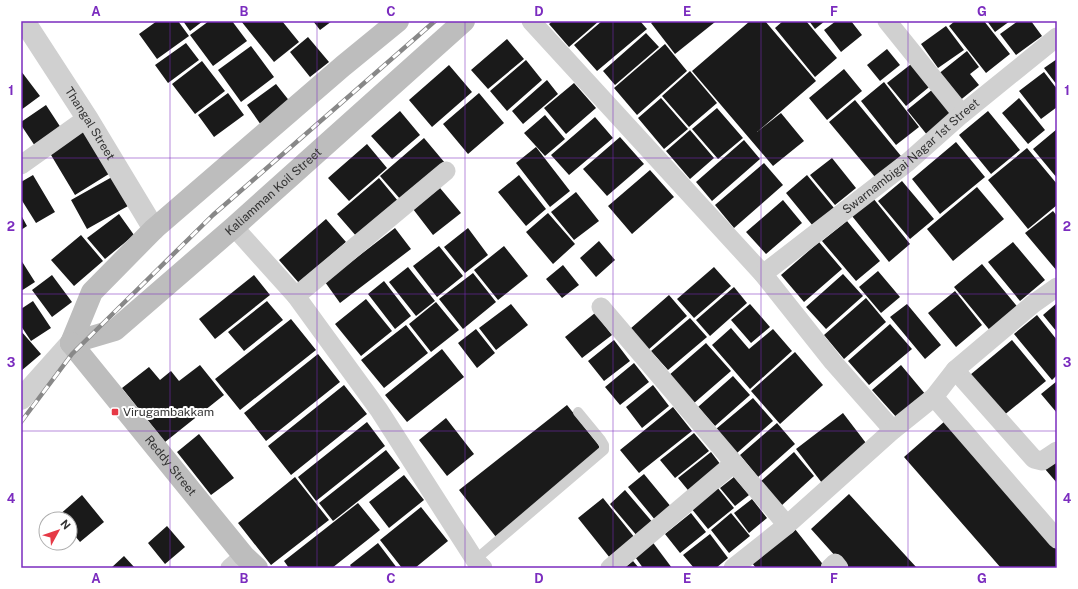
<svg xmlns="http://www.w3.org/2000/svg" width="1078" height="589" font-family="'Public Sans',sans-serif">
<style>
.building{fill:#1a1a1a}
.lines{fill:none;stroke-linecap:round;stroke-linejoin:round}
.service{stroke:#d0d0d0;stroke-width:10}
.minor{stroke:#d0d0d0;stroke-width:19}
.tertiary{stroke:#d0d0d0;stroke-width:22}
.secondary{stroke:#bdbdbd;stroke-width:22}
.rail-casing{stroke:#888;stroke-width:4.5}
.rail{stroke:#fff;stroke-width:3;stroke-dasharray:9;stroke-linecap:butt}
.grid{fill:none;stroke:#7b2cbf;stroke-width:1;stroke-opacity:0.55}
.poi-dot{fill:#e63946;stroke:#fff;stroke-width:1.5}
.labels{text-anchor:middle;stroke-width:4;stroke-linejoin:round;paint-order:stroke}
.street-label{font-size:12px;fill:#333;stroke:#fff}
.poi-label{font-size:12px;fill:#333;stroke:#fff;text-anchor:start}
.neatline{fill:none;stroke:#7b2cbf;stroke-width:1.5}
.grid-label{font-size:13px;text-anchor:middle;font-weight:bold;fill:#7b2cbf}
</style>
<rect width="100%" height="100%" fill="#fff"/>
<!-- building -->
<path class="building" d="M157,21h21l11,15 -32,23 -18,-25z
M183,21h20l-13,10z
M209,21h23l15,20 -34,25 -23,-31z
M241,21h41l17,21 -25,20z
M313,21h19l-12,9z
M553,21h46l-30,26 -20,-23z
M602,21h38l7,8 -50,42 -23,-26z
M654,21h60l1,1 -40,32 -24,-31z
M750,21h15l51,60 -59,51 24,-19 23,28 -31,25 -81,-95z
M783,21h23l31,37 -22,19 -40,-49z
M809,21h16l-10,8z
M836,21h15l11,14 -21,17 -17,-22z
M955,21h29l26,33 -24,19 -37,-47z
M987,21h23l-15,11z
M1018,21h13l11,15 -26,19 -16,-21z
M946,26l18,24 -26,18 -17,-24z
M646,33l13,14 -44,38 -12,-14z
M308,37l21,25 -19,15 -20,-25z
M507,39l17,20 -36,30 -17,-19z
M186,43l13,17 -31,23 -13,-18z
M665,44l22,27 -50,44 -23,-27z
M251,46l23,31 -33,25 -23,-32z
M887,49l13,16 -20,16 -13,-16z
M967,51l12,16 -9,7 9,11 -21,17 -21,-27z
M1057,59v26l-13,-17z
M526,60l16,20 -35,31 -17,-20z
M202,61l23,30 -30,23 -23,-30z
M915,61l19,22 -28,23 -19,-23z
M449,65l23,27 -40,35 -23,-27z
M844,69l18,22 -35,29 -18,-22z
M21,71l19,25 -19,14z
M690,71l27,32 -28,24 -27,-31z
M1044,72l13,17v18l-16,12 -22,-28z
M547,80l11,14 -35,30 -11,-13z
M884,82l35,45 -23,18 -35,-44z
M574,83l22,25 -30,26 -22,-26z
M276,84l15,19 -30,22 -14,-20z
M933,89l21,26 -26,21 -21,-26z
M228,93l16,22 -30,22 -16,-22z
M479,93l25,30 -36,31 -25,-30z
M661,98l27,31 -24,20 -26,-31z
M1019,98l26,32 -17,14 -26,-31z
M855,100l46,56 -26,21 -46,-55z
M46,105l17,26 -26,18 -16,-24v-3z
M717,108l26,30 -25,21 -26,-30z
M400,111l20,24 -28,24 -21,-23z
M988,111l32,39 -29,24 -32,-39z
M545,115l20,24 -20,17 -21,-23z
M595,117l18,21 -44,37 -18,-20z
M85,128l27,44 -37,23 -27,-45z
M1057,129v49l-24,-29z
M690,130l24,28 -24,21 -24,-28z
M620,137l24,27 -37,32 -24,-27z
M424,138l21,25 -44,37 -21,-24z
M744,140l16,19 -48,42 -16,-19z
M956,142l29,35 -45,37 -28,-35z
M367,144l20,24 -38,33 -21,-23z
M536,147l34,44 -20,16 -34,-44z
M1027,148l30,36v21l-29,24 -40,-49z
M832,158l24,30 -21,17 -25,-30z
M764,163l19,22 -49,43 -19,-23z
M650,170l24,27 -42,37 -24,-28z
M33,175l22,37 -19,11 -15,-24v-17z
M519,175l27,34 -20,17 -28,-34z
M807,175l27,33 -21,18 -27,-33z
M112,177l16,29 -41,23 -16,-29z
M379,178l19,23 -41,36 -20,-23z
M902,181l32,38 -24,20 -32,-38z
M977,187l27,32 -51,42 -26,-32z
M440,188l21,25 -28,22 -20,-26z
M576,192l23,29 -25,19 -23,-28z
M873,198l37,46 -21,18 -37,-46z
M783,200l19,23 -36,31 -20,-22z
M1053,211l4,5v55l-32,-38z
M548,213l27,31 -22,20 -27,-32z
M119,214l15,21 -29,24 -18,-21z
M21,215l6,11 -6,4z
M326,219l20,23 -47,41 -20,-23z
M847,221l33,40 -24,20 -34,-40z
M395,228l16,21 -71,54 -15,-21z
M468,228l20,27 -23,18 -21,-26z
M81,235l22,26 -29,25 -23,-26z
M599,241l16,19 -19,17 -16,-19z
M819,242l23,27 -38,33 -23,-27z
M1013,242l32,38 -25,21 -32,-39z
M439,246l24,30 -26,21 -24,-31z
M504,246l24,30 -30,24 -24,-30z
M21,260l14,22 -14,9z
M982,264l38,46 -28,23 -38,-46z
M563,265l16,20 -17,13 -16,-19z
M408,267l27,34 -19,15 -27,-34z
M714,267l17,19 -37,32 -17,-19z
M878,271l22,26 -19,16 -22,-26z
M473,273l23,29 -33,27 -24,-30z
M843,274l20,22 -37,33 -20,-22z
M52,275l20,27 -20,15 -20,-27z
M254,275l16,20 -55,44 -16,-20z
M384,281l27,35 -16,13 -27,-35z
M734,287l13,16 -37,33 -14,-16z
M955,291l27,34 -26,22 -28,-34z
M669,295l18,21 -39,34 -18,-21z
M866,298l20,24 -42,37 -20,-24z
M366,299l26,32 -31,25 -26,-32z
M33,301l18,27 -20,13 -10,-15v-17z
M267,301l16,19 -39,31 -16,-19z
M436,302l23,28 -28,22 -22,-28z
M1057,303v29l-14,-17z
M511,304l17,21 -32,25 -17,-22z
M750,304l20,23 -19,16 -20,-23z
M907,304l34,41 -16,14 -35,-42z
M595,313l17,22 -30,23 -17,-21z
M1037,315l20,25v35l-5,5 -38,-46z
M690,318l17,19 -39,33 -17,-19z
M291,319l25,31 -76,60 -25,-31z
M890,324l22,25 -43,36 -21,-24z
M406,325l22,28 -44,35 -23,-28z
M731,328l18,21 24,-20 19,22 -42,38 -38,-44z
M476,329l19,24 -18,15 -19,-25z
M21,331l20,23 -20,17z
M614,340l16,21 -26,20 -16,-20z
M1012,340l34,41 -43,35 -33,-41z
M706,343l25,28 -38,33 -25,-28z
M442,349l22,28 -57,45 -22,-27z
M795,352l28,33 -43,39 -29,-33z
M318,354l22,28 -74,59 -22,-28z
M634,363l15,19 -29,23 -15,-18z
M200,365l24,30 -59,47 -43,-54 27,-21 11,13 11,-9 8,10z
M901,365l25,30 -28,24 -26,-29z
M733,376l17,19 -35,31 -17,-19z
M1057,381v32l-16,-19z
M344,385l23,29 -76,61 -23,-29z
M653,385l16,21 -27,22 -16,-21z
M753,398l20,23 -36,32 -21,-24z
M567,405l34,43 -105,89 -37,-47z
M673,407l19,24 -53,42 -19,-23z
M843,413l26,34 -47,36 -26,-34z
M446,418l28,36 -27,22 -28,-36z
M945,421l112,129v18h-56l-97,-111z
M367,422l18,24 -69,55 -18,-24z
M777,423l18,21 -37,33 -18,-22z
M694,433l15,18 -34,27 -15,-18z
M199,434l35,44 -23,17 -34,-43z
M386,450l14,18 -67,53 -14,-18z
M711,452l13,17 -32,26 -14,-17z
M794,452l20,24 -33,30 -21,-24z
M1057,460v23l-12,-14z
M644,474l28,34 -16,13 -28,-34z
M404,475l20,25 -35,28 -20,-26z
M295,477l34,43 -58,45 -33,-42z
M734,477l15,18 -14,11 -15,-18z
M717,487l17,21 -26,21 -17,-21z
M625,490l29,34 -16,13 -28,-33z
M849,494l68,74h-71l-35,-39z
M82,495l22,27 -24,20 -10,-12v-11h-10l-2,-3z
M603,498l32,40 -25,20 -32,-40z
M752,499l15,19 -18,15 -15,-20z
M358,503l22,27 -48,38h-43l-5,-7z
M421,507l27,34 -33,27h-13l-22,-28z
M691,513l15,19 -26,21 -15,-19z
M731,513l19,23 -21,17 -18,-23z
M167,526l18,21 -20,17 -17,-21z
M795,529l30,38 -1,1h-68l-4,-5z
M710,534l18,24 -12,10h-22l-11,-13z
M651,540l21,28h-29l-10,-14z
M378,543l19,25h-45l-2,-3z
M124,556l11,12h-24z
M633,561l6,7h-15z"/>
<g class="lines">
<!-- service -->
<path class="service" d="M475,560l129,-110v-5l-3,-5 -23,-28"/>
<!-- minor -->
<g class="minor">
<path d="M531,21l232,253 70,88 60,68"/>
<path d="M887,21l75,93"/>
<path d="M21,165l66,-47"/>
<path d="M234,227l62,69 83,114 96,150 8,8"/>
<path id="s1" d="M763,274l145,-112 54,-48 95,-77"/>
<path d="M296,296l150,-125"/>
<path d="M601,307l186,218"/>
<path d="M955,370l79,89 8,2 15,-10"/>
<path d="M934,397l123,142"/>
<path d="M230,568l14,-12"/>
<path d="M610,568l124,-105"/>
<path d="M733,568l54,-43 106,-95 41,-33 21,-27 78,-66 24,-17"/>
<path d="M830,568l5,-5 4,5"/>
</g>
<!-- tertiary -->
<g class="tertiary">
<path id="s2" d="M24,21l63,97 67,111"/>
<path d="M21,399l50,-56"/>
</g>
<!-- secondary -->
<g class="secondary">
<path id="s3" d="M71,343l44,-13 119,-103 230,-206"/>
<path d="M71,343l21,-51 62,-63 189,-163 55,-45"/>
<path id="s4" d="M71,343l173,213 13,12"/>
</g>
<!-- rail casing -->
<g class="rail-casing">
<path id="rail" d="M21,422l51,-68 141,-139 222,-194"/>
</g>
<!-- rail -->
<use href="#rail" class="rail"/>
</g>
<!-- grid -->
<path class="grid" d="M170,21v547M317,21v547M465,21v547M613,21v547M761,21v547M908,21v547M21,158h1036M21,294h1036M21,431h1036"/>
<!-- markers -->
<rect class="poi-dot" x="111" y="408" width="8" height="8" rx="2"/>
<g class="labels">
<!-- street labels -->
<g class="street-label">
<text dy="4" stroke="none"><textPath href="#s2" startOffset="122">Thangal Street</textPath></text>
<text dy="4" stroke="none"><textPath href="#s1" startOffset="189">Swarnambigai Nagar 1st Street</textPath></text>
<text dy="4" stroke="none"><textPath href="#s3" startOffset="256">Kaliamman Koil Street</textPath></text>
<text dy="4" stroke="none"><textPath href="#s4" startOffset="158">Reddy Street</textPath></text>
</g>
<!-- poi labels -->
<g class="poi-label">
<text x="123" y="416">Virugambakkam</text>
</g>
</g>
<!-- border -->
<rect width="1078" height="589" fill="none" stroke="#ffffff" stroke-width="44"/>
<!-- north arrow -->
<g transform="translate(58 531) rotate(50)"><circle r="19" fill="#ffffff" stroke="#adadad"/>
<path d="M0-3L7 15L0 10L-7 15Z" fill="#e63946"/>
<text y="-6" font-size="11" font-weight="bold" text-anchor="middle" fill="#333333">N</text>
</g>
<rect x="22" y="22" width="1034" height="545" class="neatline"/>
<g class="grid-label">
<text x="96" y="16">A</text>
<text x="244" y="16">B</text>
<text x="391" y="16">C</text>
<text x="539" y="16">D</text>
<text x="687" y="16">E</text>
<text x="834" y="16">F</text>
<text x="982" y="16">G</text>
<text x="11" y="95">1</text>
<text x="1067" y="95">1</text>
<text x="11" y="231">2</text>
<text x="1067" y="231">2</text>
<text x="11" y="367">3</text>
<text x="1067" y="367">3</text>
<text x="11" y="503">4</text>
<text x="1067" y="503">4</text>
<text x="96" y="583">A</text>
<text x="244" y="583">B</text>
<text x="391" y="583">C</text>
<text x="539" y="583">D</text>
<text x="687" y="583">E</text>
<text x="834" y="583">F</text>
<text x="982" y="583">G</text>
</g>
</svg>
